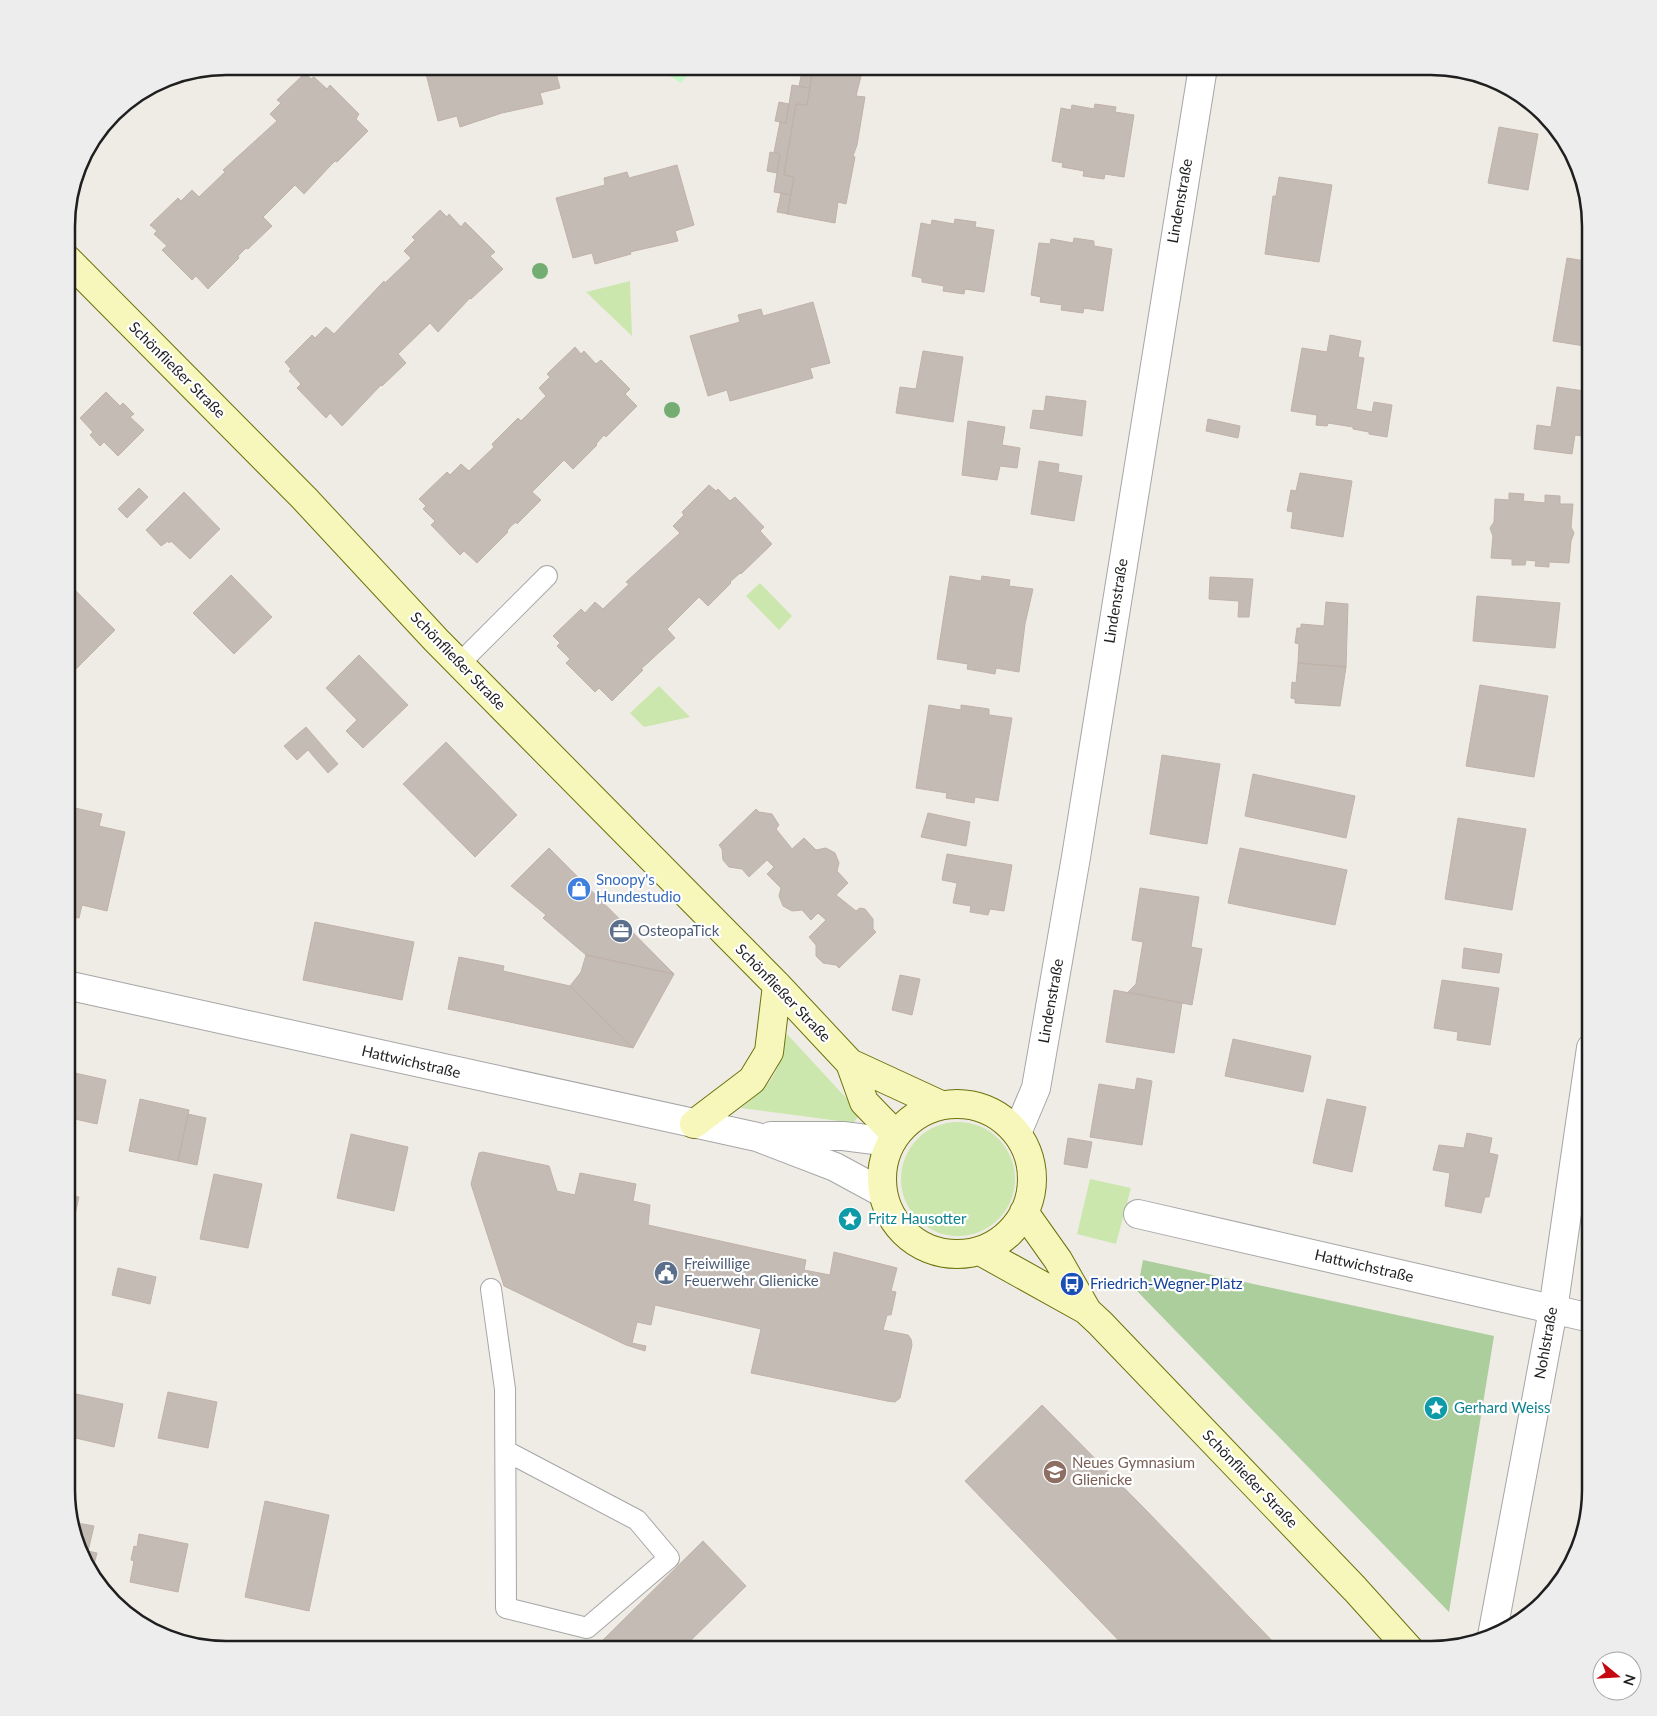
<svg xmlns="http://www.w3.org/2000/svg" width="1657" height="1716" font-family="Lato,sans-serif">
<style>
.grass{fill:#cce7ae}
.forest{fill:#accd9c}
.park{fill:#c5f7c7}
.building{fill:#c4bbb5;stroke:#c1b2a8}
.lines{fill:none;stroke-linecap:round;stroke-linejoin:round}
.service-casing{stroke:#a6a6a6;stroke-width:22}
.minor-casing{stroke:#a6a6a6;stroke-width:30}
.secondary-casing{stroke:#6c7309;stroke-width:30}
.service{stroke:#fff;stroke-width:20}
.minor{stroke:#fff;stroke-width:28}
.secondary{stroke:#f7f7bc;stroke-width:28}
.tree{fill:#74ad72}
.labels{text-anchor:middle;stroke-width:4.5;stroke-linejoin:round;paint-order:stroke}
.street-label{font-size:15px;fill:#1f1f1f;stroke:#fff}
.shop-label{font-size:15px;fill:#366cbe;stroke:#fff;text-anchor:start}
.service-label{font-size:15px;fill:#4e5e75;stroke:#fff;text-anchor:start}
.culture-label{font-size:15px;fill:#0d838f;stroke:#fff;text-anchor:start}
.transit-label{font-size:15px;fill:#164399;stroke:#fff;text-anchor:start}
.education-label{font-size:15px;fill:#785e54;stroke:#fff;text-anchor:start}
.rim{fill:none;stroke:#1f1f1f;stroke-width:2.5}
</style>
<rect width="100%" height="100%" fill="#efece6"/>
<!-- grass -->
<path class="grass" d="M630,281l2,55 -46,-44z
M760,583l32,33 -13,14 -33,-34z
M659,686l31,31 -46,10 -14,-14z
M787,1034l73,79 -6,10 -113,-15c34,-27 36,-33 46,-74z
M901 1179a57 57 0 1 1 114 0a57 57 0 1 1-114 0Z
M1090,1179l41,9 -15,56 -39,-10z"/>
<!-- forest -->
<path class="forest" d="M1143,1260l351,76 -45,276 -312,-321z"/>
<!-- park -->
<path class="park" d="M653,66h41l-13,17z"/>
<!-- building -->
<path class="building" d="M424,66h130l6,22 -20,5 3,11 -41,9 -42,14 -3,-11 -19,5z
M803,67l10,2 -3,19 -11,-2z
M813,68l48,8 -5,20 9,1 -8,48 -4,11 2,1 -9,47 -8,-2 -3,21 -48,-9 7,-37 -10,-2 12,-71 11,1z
M305,73l6,6 3,-2 13,12 3,-4 29,29 -3,5 12,12 -31,31 -2,-1 -4,4 -27,29 -9,-9 -32,32 9,9 -24,23 -2,-1 -8,8 1,2 -31,31 -12,-13 -4,4 -30,-30 5,-4 -13,-12 3,-3 -7,-6 28,-27 3,3 11,-11 7,7 26,-25 -2,-2 54,-49 -7,-7 11,-11 -4,-3z
M792,85l18,3 -3,17 -11,-1 -12,71 10,2 -3,18 -17,-3 6,-38 -6,-2 6,-30 6,1z
M779,102l10,2 -3,19 -11,-2z
M1095,104l21,3 -1,5 19,3 -10,62 -19,-3 -1,5 -21,-3 1,-5 -22,-4 1,-4 -11,-2 9,-53 10,2 1,-5 22,4z
M1499,127l39,7 -10,56 -40,-7z
M770,152l10,2 -3,19 -10,-2z
M677,165l17,60 -19,6 3,10 -48,11 1,2 -36,10 -3,-11 -19,5 -17,-60 49,-13 -1,-7 23,-6 2,6z
M1279,177l53,8 -13,77 -54,-8 8,-58h3z
M781,193l10,2 -3,19 -11,-2z
M440,210l7,7 2,-3 12,13 4,-5 30,30 -5,4 13,13 -32,30 -1,-1 -32,34 -8,-9 -32,31 8,9 -24,23 -1,-1 -39,41 -12,-13 -4,5 -29,-30 4,-4 -12,-13 2,-2 -6,-7 27,-27 3,3 11,-11 8,7 50,-53 1,2 26,-25 -7,-7 11,-11 -3,-3z
M955,219l21,3 -1,5 19,3 -10,62 -19,-3 -1,5 -21,-3 1,-5 -22,-4v-4l-10,-2 9,-53 10,2 1,-5 22,4z
M1074,238l20,3v5l18,3 -9,62 -19,-3 -1,5 -22,-3 1,-5 -22,-3 1,-5 -10,-2 8,-52 11,1 1,-5 22,4z
M1567,258l24,4v85l-38,-6z
M813,302l17,61 -20,5 3,10 -83,23 -3,-11 -19,6 -18,-60 50,-14 -2,-7 23,-6 2,7z
M1330,335l31,6 -3,16 6,1 -8,51 16,3 2,-10 18,3 -5,32 -18,-3v-2l-16,-3v-2l-25,-4 -1,3 -11,-1 1,-10 -26,-4 11,-63 25,4z
M575,347l6,7 3,-3 12,13 5,-4 29,29 -5,5 12,12 -31,31 -2,-2 -8,9 1,1 -24,24 -9,-9 -32,32 9,8 -24,24 -1,-2 -5,4 -4,5 1,1 -31,31 -13,-12 -4,4 -29,-30 4,-4 -12,-12 3,-3 -7,-7 28,-27 3,3 11,-11 8,7 25,-24 -2,-3 26,-26 3,3 25,-25 -7,-8 11,-11 -3,-3z
M923,351l40,6 -10,65 -57,-9 4,-26 16,2z
M1557,387l34,5v45l-16,-2 -3,19 -38,-5 3,-24 14,2z
M106,392l14,14 3,-3 11,11 -4,3 14,13 -26,26 -14,-14 -4,4 -10,-11 3,-3 -13,-14z
M1046,396l40,5 -4,35 -52,-8 3,-18 11,1z
M1208,419l32,7 -2,12 -32,-7z
M968,421l37,6 -3,18 18,3 -3,20 -17,-2 -3,14 -35,-5z
M1039,461l20,3 -1,8 24,4 -8,45 -43,-7z
M1300,473l52,8 -9,56 -52,-9 2,-16 -6,-1 4,-21 5,1z
M709,485l7,6 2,-2 12,12 5,-4 29,30 -4,4 12,13 -31,30 -1,-1 -10,9 1,1 -23,23 -9,-9 -32,32 8,9 -34,31 2,1 -31,31 -13,-13 -4,4 -29,-29 4,-4 -13,-13 3,-3 -7,-7 28,-27 4,4 10,-11 8,7 26,-25 -3,-2 54,-49 -7,-7 11,-11 -2,-3z
M139,488l9,9 -21,21 -9,-9z
M184,492l36,37 -30,30 -19,-18 -2,2 -1,-2 -7,5 -15,-16z
M1509,493l15,1 -1,7 22,2v-8l15,1v8h13l-2,23 3,6 -3,8 -2,22 -20,-1v5l-14,-1 1,-5 -10,-1 -1,5h-13v-6l-21,-1 2,-22 -3,-8 4,-6 1,-23 14,1z
M231,575l41,42 -38,37 -41,-41z
M950,576l31,5 1,-5 28,4 -1,6 24,3 -8,35 -6,48 -23,-4 -1,6 -28,-5 1,-5 -31,-5z
M1210,577l43,2 -4,38h-11l1,-16 -30,-2z
M73,588l42,42 -41,41 -8,-7 1,-69z
M1477,596l83,7 -5,45 -82,-7z
M1326,602l22,2 -2,63 -48,-4 1,-19 -4,-1 2,-15h4v-4l23,2z
M359,655l49,50 -45,43 -17,-17 11,-11 -31,-32z
M1298,663l48,4 -6,39 -45,-3v-4l-4,-1 1,-16 4,1z
M1480,685l68,11 -14,81 -68,-11z
M929,705l32,5v-5l28,4v6l23,3 -14,83 -23,-4 -1,6 -28,-5 1,-5 -31,-5z
M306,727l32,37 -10,9 -20,-23 -11,10 -13,-14z
M446,742l71,73 -42,42 -72,-73z
M1162,755l58,9 -13,80 -57,-10z
M1253,774l102,22 -9,42 -101,-22z
M66,806l36,8 -3,12 26,6 -18,79 -25,-6 -3,13 -13,-2z
M756,809l3,3 13,2 7,11 -3,4 16,20 12,-11 12,12 10,-2 9,5 4,10 -2,8 11,12 -12,12 20,16 4,-3 5,1 8,10v10l3,3 -37,36 -3,-3 -13,-2 -7,-7v-11l-7,-8 17,-17 -8,-7 -7,7 -9,-10 -10,1 -9,-5 -4,-10 2,-8 -14,-14 7,-7 -7,-7 -18,17 -7,-8 -13,-2 -6,-7 -1,-11 -3,-4z
M928,813l42,9 -4,24 -45,-9z
M1458,818l68,11 -14,81 -67,-11z
M549,848l125,126 -88,-19 -43,-37 3,-3 -35,-29z
M1240,848l107,22 -12,55 -107,-22z
M947,854l65,11 -8,46 -14,-2 -2,6 -18,-3 1,-6 -18,-3 4,-20 -15,-3z
M1140,888l59,9 -8,50 11,2 -10,56 -64,-13 8,-8 7,-42 -11,-2z
M315,922l99,20 -12,58 -99,-20z
M1464,948l38,6 -3,19 -37,-5z
M586,955l88,19 -41,74 -63,-62 11,-14z
M459,957l45,9 -1,5 67,15 63,62 -185,-39z
M900,975l20,4 -8,36 -20,-5z
M1442,980l57,8 -9,57 -33,-5 1,-8 -24,-4z
M1114,990l68,13 -8,50 -68,-11z
M1233,1039l78,17 -8,36 -78,-16z
M66,1071l40,9 -9,44 -31,-7z
M1137,1078l15,3 -10,64 -52,-8 9,-53 36,6z
M140,1099l49,11 -11,51 -49,-10z
M1327,1099l39,8 -14,65 -39,-9z
M188,1114l18,4 -9,47 -19,-4z
M1467,1133l25,5 -3,15 9,2 -9,42h-4l-4,16 -36,-7 5,-33 -17,-3 6,-25 25,3z
M351,1134l57,13 -14,64 -57,-13z
M1068,1138l24,4 -5,26 -23,-4z
M483,1152l66,14 8,25 18,4 5,-22 56,11 -3,17 17,4 -2,20 158,35 -2,10 26,5 4,-23 63,16 -6,23 5,1 -5,23h-4l-4,15 25,5 3,4 1,6 -12,53 -5,4 -8,-1 -136,-28 10,-44 -106,-24 -4,20 -14,-3 -5,21 14,3 -1,5 -19,-6 -122,-59 -33,-102 8,-31z
M214,1174l48,10 -14,64 -48,-9z
M66,1195l13,2 -11,48h-2z
M118,1268l38,9 -6,27 -38,-9z
M168,1392l49,10 -9,46 -50,-10z
M76,1394l47,10 -9,43 -47,-11z
M1042,1405l101,102 138,143h-153l-163,-169z
M265,1501l64,14 -20,96 -64,-14z
M72,1522l22,4 -6,25 9,2 -5,19 -14,-21z
M139,1534l49,10 -10,48 -48,-10 4,-21 -3,-1 3,-14 3,1z
M703,1541l43,45 -65,64h-69l-9,-10z"/>
<g class="lines">
<!-- service casing -->
<g class="service-casing">
<path id="service" d="M459,664l88,-88
M491,1289l14,100 1,219 81,20 82,-70 -32,-38 -131,-69"/>
</g>
<!-- minor casing -->
<g class="minor-casing">
<path id="minor" d="M66,985l691,152 78,30 46,25
M1017,1133l19,-45 40,-231 127,-790
M771,1136h72l47,6
M1138,1214l453,104
M1492,1636l61,-326 38,-262"/>
</g>
<!-- secondary casing -->
<g class="secondary-casing">
<path id="secondary" d="M67,259l237,239 132,142 341,345 73,78 91,42
M850,1063l14,39 31,32
M882 1179a75 75 0 1 1 150 0a75 75 0 1 1-150 0Z
M694,1124l58,-44 17,-28 8,-67
M1024,1212l34,48 28,49
M980,1251l106,59 14,13 255,266 55,61"/>
</g>
<!-- service -->
<use href="#service" class="service"/>
<!-- minor -->
<use href="#minor" class="minor"/>
<!-- secondary -->
<use href="#secondary" class="secondary"/>
</g>
<!-- trees -->
<g class="tree">
<circle cx="540" cy="271" r="8"/>
<circle cx="672" cy="410" r="8"/>
</g>
<!-- icons -->
<defs>
<g id="shop-disc" transform="scale(1.25)"><circle r="9.5" fill="#3f7fe0" stroke="#fff"/><path d="M-5-2.5h2.3a2.7 3.5 0 0 1 5.4 0H5L5.5 6h-11ZM-1.5-2.5h3a1.5 2.3 0 0 0-3 0Z" fill="#fff"/></g>
<g id="office-disc" transform="scale(1.25)"><circle r="9.5" fill="#5c6f8a" stroke="#fff"/><path d="M-6-3h4V-5.5h4V-3h4V5H-6ZM-1-4.5V-3h2v-1.5ZM-6 0V1H6V0Z" fill="#fff"/></g>
<g id="sight-disc" transform="scale(1.25)"><circle r="9.5" fill="#0f9aa8" stroke="#fff"/><path d="M0-6L1.8-2.2L6-1.7L2.9 1.2L3.7 5.4L0 3.3L-3.7 5.4L-2.9 1.2L-6-1.7L-1.8-2.2Z" fill="#fff"/></g>
<g id="civic-disc" transform="scale(1.25)"><circle r="9.5" fill="#5c6f8a" stroke="#fff"/><path d="M-.6-6.5H3V-4.5H.6V-3L4-1V1h2V6H-6V1h2V-1L-.6-3ZM-1.2 2.5V6h2.4V2.5Z" fill="#fff"/></g>
<g id="bus-disc" transform="scale(1.25)"><circle r="9.5" fill="#1a4fb4" stroke="#fff"/><path d="M-5-6H5V4H4V6H2V4H-2V6H-4V4H-5ZM-3.5-4V0h7V-4ZM-3.5 1.2v1.5H-2V1.2ZM2 1.2v1.5H3.5V1.2Z" fill="#fff"/></g>
<g id="school-disc" transform="scale(1.25)"><circle r="9.5" fill="#8d6e63" stroke="#fff"/><path d="M0-5L7-2L0 1L-7-2ZM-4 1L0 2.5L4 1V4Q0 6-4 4Z" fill="#fff"/></g>
</defs>
<g fill-rule="evenodd">
<use href="#shop-disc" x="579" y="889"/>
<use href="#office-disc" x="621" y="931"/>
<use href="#sight-disc" x="850" y="1219"/>
<use href="#civic-disc" x="666" y="1273"/>
<use href="#bus-disc" x="1072" y="1284"/>
<use href="#sight-disc" x="1436" y="1408"/>
<use href="#school-disc" x="1055" y="1472"/>
</g>
<g class="labels">
<!-- street labels -->
<g class="street-label">
<text transform="translate(1180 201) rotate(-80)" y="5">Lindenstraße</text>
<text transform="translate(177 370) rotate(45)" y="5">Schönfließer Straße</text>
<text transform="translate(1116 601) rotate(-81)" y="5">Lindenstraße</text>
<text transform="translate(458 661) rotate(46)" y="5">Schönfließer Straße</text>
<text transform="translate(783 993) rotate(46)" y="5">Schönfließer Straße</text>
<text transform="translate(1051 1001) rotate(-80)" y="5">Lindenstraße</text>
<text transform="translate(411 1062) rotate(13)" y="5">Hattwichstraße</text>
<text transform="translate(1364 1266) rotate(13)" y="5">Hattwichstraße</text>
<text transform="translate(1546 1343) rotate(-80)" y="5">Nohlstraße</text>
<text transform="translate(1250 1479) rotate(46)" y="5">Schönfließer Straße</text>
</g>
<!-- shop labels -->
<g class="shop-label">
<text x="596" y="885">Snoopy's<tspan x="596" dy="17">Hundestudio</tspan></text>
</g>
<!-- service labels -->
<g class="service-label">
<text x="638" y="936">OsteopaTick</text>
<text x="684" y="1269">Freiwillige<tspan x="684" dy="17">Feuerwehr Glienicke</tspan></text>
</g>
<!-- culture labels -->
<g class="culture-label">
<text x="868" y="1224">Fritz Hausotter</text>
<text x="1454" y="1413">Gerhard Weiss</text>
</g>
<!-- transit labels -->
<g class="transit-label">
<text x="1090" y="1289">Friedrich-Wegner-Platz</text>
</g>
<!-- education labels -->
<g class="education-label">
<text x="1072" y="1468">Neues Gymnasium<tspan x="1072" dy="17">Glienicke</tspan></text>
</g>
</g>
<!-- crop -->
<path d="M0 0H1657V1716H0ZM226 75H1431A151 151 0 0 1 1582 226V1490A151 151 0 0 1 1431 1641H226A151 151 0 0 1 75 1490V226A151 151 0 0 1 226 75Z" fill="#ededed" fill-rule="evenodd"/>
<path class="rim" d="M226 75H1431A151 151 0 0 1 1582 226V1490A151 151 0 0 1 1431 1641H226A151 151 0 0 1 75 1490V226A151 151 0 0 1 226 75Z"/>
<!-- north arrow -->
<g transform="translate(1617 1676) rotate(108)"><circle r="24" fill="#ffffff" stroke="#a5a5a5"/>
<path d="M0-4L9 19L0 12L-9 19Z" fill="#c60810"/>
<text y="-8" font-size="14" font-weight="bold" text-anchor="middle" fill="#1f1f1f">N</text>
</g>
</svg>
